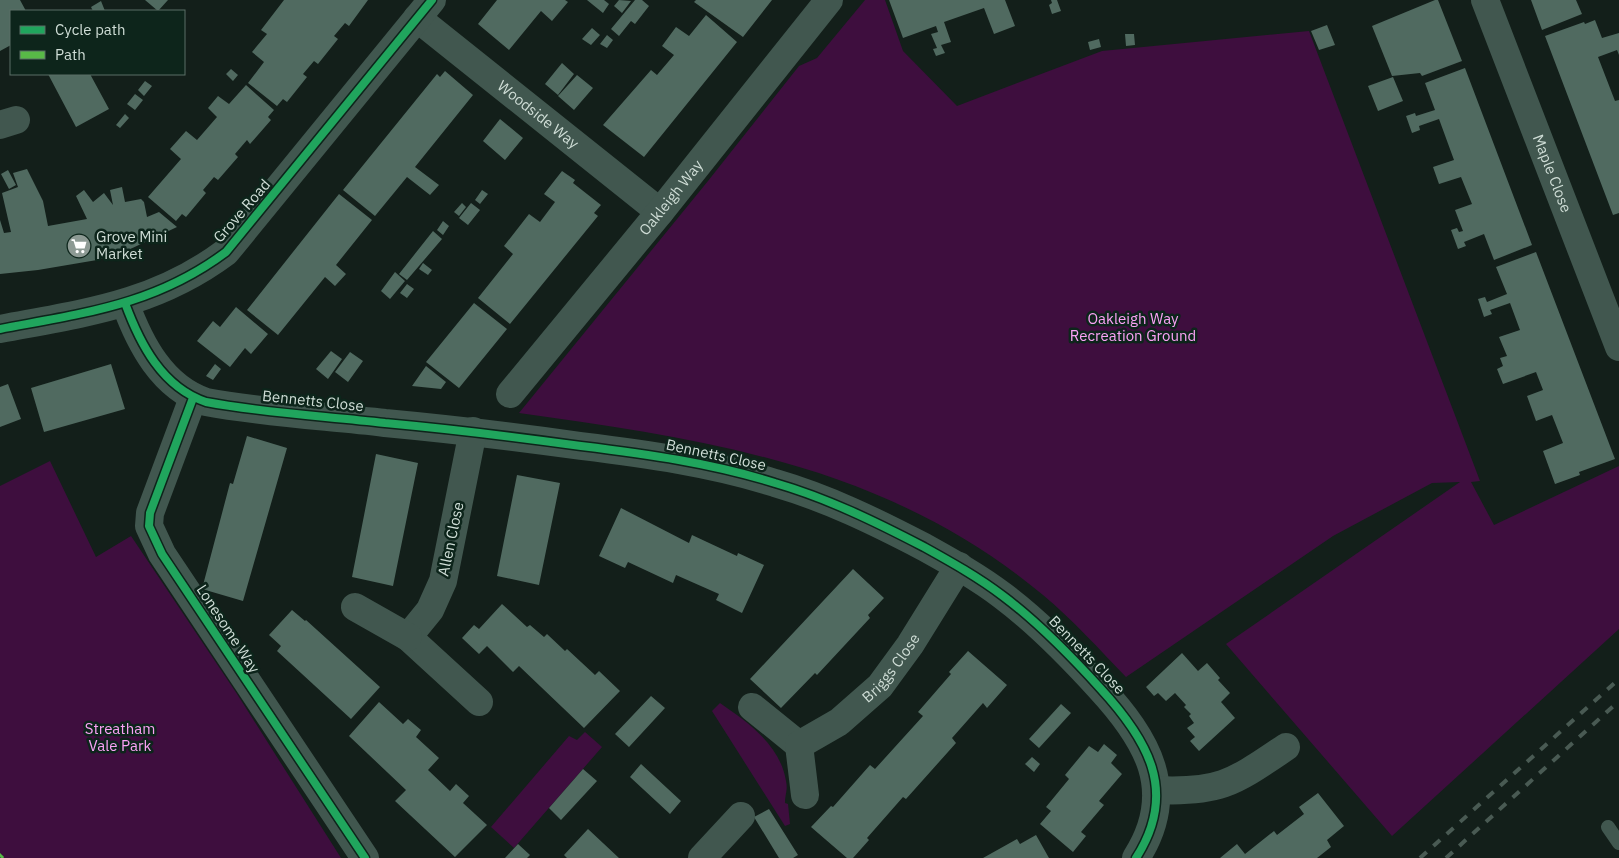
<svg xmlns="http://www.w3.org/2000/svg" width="1619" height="858" font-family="'IBM Plex Sans',sans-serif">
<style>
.green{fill:#3e0e3e}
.building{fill:#506a60}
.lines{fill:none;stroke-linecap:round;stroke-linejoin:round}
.service{stroke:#41574f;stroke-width:14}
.minor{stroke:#41574f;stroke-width:28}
.tertiary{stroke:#41574f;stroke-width:28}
.rail{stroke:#495a53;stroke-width:4;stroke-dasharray:9 9;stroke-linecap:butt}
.quiet{stroke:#58b947;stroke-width:6;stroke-dasharray:12 6;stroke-linecap:butt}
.cycleway-casing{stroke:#0d251b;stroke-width:11}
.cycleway{stroke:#20a55d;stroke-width:8}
.labels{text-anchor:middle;stroke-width:5;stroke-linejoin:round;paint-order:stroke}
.street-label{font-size:15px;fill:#cfddd6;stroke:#0d251b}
.poi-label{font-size:15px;fill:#cfddd6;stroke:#0d251b;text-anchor:start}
.park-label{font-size:15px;fill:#fba2f6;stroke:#0d251b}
</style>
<rect width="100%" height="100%" fill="#131f1a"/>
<!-- green -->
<path class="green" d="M865,0h20l18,51 54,55 145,-55 207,-20 171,450 -9,1 23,43 125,-59v163l-227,207 -166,-192 234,-162 -28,1 -99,53 -207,141c-27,-28 -53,-57 -83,-82 -155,-129 -332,-155 -524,-182l189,-232 91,-115 18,-8z
M50,461l46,96 35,-21 106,158 104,164h-341v-372z
M720,703c27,19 60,41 66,78 2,9 -1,13 -1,22l3,1 2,20 -5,2 -73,-115z
M585,732l17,15 -88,101 -23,-21 78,-91 8,4z"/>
<!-- building -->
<path class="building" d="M0,0h20l6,11h-15v34l-11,6z
M145,0h23l-10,11z
M284,0h84l-19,26 -4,-3 -11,13 4,3 -20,25 -4,-3 -11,13 4,3 -20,25 -4,-3 -6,7 -29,-23 16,-21 -12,-10 15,-18 -6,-4z
M497,0h68l3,2 -16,19 -11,-10 -32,39 -31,-26z
M587,0h17l5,4 -6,9z
M619,0l12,1 -9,12 -8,-7z
M635,0h7l7,6 -14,18 -4,-3 -12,15 -8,-7z
M696,0h76l-29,37 -49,-35z
M889,0h116l10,26 -21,8 -10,-26 -40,14 7,20 -10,3 4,8 -9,3 -3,-7 4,-1 -6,-14 7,-2 -2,-6 -33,12z
M1051,0h6l4,11 -9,3 -3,-9 3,-2z
M1435,0h3l24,61 -40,15 -2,-3 -28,3 -20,-50z
M1531,0h45l6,14 -40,16z
M101,1l4,10h-12l-2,-4z
M706,15l31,27 -93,115 -41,-32 48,-55 6,5 17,-20 -12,-9 14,-19 13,9z
M1595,20l7,18 17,-5v22l-2,-5 -19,7 17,44 4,-1v113l-6,2 -68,-179 39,-14 1,2z
M1327,25l8,20 -16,5 -8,-19z
M592,28l8,7 -9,10 -9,-6z
M1125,34h9l1,11 -9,1z
M607,35l6,5 -6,8 -7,-4z
M1099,39l2,8 -11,3 -2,-8z
M562,63l12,11 -16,21 -13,-11z
M1465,68l67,177 -38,15 -10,-26 -20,8 2,4 -8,3 -7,-19 6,-2 2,4 4,-1 -8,-21 17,-6 -11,-27 -22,7 -6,-17 21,-7 -15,-41 -20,7 1,4 -8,3 -6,-17 9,-3 1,3 19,-6 -10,-27z
M231,69l7,6 -5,6 -7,-7z
M445,71l28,24 -58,72 24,18 -9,10 -23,-18 -32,39 -32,-26 94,-116 3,3z
M48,74h42l19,35 -33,18z
M577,75l16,13 -19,22 -16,-14z
M1393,77l10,24 -25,10 -10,-25z
M145,81l7,5 -8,10 -6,-6z
M246,85l28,25 -6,7 3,3 -21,24 -3,-4 -12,14 3,3 -20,23 -4,-3 -11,13 3,3 -20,24 -4,-3 -6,7 -28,-24 33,-38 -11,-10 16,-18 11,9 20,-23 -9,-9 10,-12 11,8z
M135,94l8,6 -8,10 -8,-6z
M125,114l4,4 -9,10 -4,-3z
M500,119l23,19 -18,22 -22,-19z
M27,169l16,32 5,25 39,-7 -11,-23 8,-6 9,12 11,-9 9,12 -3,-15 12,-3 3,15 16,-3 3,3 3,15 12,-5 18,15 -53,25 -27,8 -59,10 -38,4v-54l4,13 7,-1 -9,-39 16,-6 -5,-14z
M8,170l8,15 -7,4 -8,-15z
M562,171l13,9 -2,3 28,22 -7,8 4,3 -88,108 -32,-26 35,-44 -9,-8 25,-32 11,8 15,-20 -11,-8z
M482,190l6,4 -8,10 -5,-4z
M339,194l33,26 -36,45 10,9 -11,12 -10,-9 -47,58 -31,-25z
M462,203l4,4 -7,9 -5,-4z
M471,203l9,7 -12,15 -9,-7z
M443,221l6,5 -6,9 -6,-5z
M433,231l9,8 -35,41 -8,-6z
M1536,252l79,207 -36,13 1,3 -25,9 -12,-33 20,-8 -11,-28 -16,6 -9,-25 16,-6 -7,-18 -33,12 -6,-15 6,-3 -3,-8 7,-2 -8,-19 21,-7 -10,-27 -20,7 2,4 -8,3 -6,-18 7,-2 2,5 20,-8 -11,-27z
M423,263l9,7 -4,5 -9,-6z
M395,272l10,9 -15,18 -9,-8z
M407,284l7,5 -7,9 -7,-5z
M474,303l33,26 -48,59 -33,-26z
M236,307l32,27 -17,20 -6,-6 -15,19 -33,-26 16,-20 7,6z
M331,351l11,8 -14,20 -12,-10z
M350,352l13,9 -15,21 -13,-10z
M111,364l14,45 -81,23 -13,-44z
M215,364l6,5 -8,11 -7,-4z
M426,366l20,16 -5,7 -29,-3z
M8,384l13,35 -21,8v-40z
M247,436l40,12 -44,153 -41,-12 28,-106 3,1z
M376,454l42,9 -25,123 -41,-9z
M517,475l43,8 -21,102 -42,-9z
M621,508l68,35 3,-8 45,21 1,-3 26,12 -22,48 -26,-13 3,-6 -43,-19 -3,8 -45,-21 -3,6 -26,-12z
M853,569l31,29 -16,17 2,3 -53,57 -2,-2 -34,35 -31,-29z
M502,604l25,23 3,-2 14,12 3,-3 18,17 2,-2 28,26 4,-4 21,20 -36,37 -65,-62 -6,6 -26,-26 -8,8 -17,-16 12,-13 5,4z
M292,610l13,11 1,-1 74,67 -29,32 -74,-68 4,-5 -12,-11z
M968,651l39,34 -20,23 -4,-5 -31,35 4,5 -50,56 -3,-2 -36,41 2,2 -16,18h-6l-36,-31 20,-21 2,1 37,-42 5,4 48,-53 -5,-4 33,-38 -2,-2z
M1182,653l16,18 9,-8 13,15 -2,2 12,13 -9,9 14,16 -36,33 -9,-10 5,-4 -8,-9 7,-5 -5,-7 2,-2 -7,-7 2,-2 -11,-12 -9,8 -8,-8 -4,3 -8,-9z
M651,696l14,12 -36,39 -14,-13z
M379,702l24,22 5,-5 13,11 -5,7 23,21 -11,12 22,21 6,-7 13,12 -6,7 24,22 -32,32 -60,-56 11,-11 -57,-54z
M1061,704l10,9 -32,35 -10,-9z
M1104,744l13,11 -6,8 11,11 -23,27 5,4 -23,27 5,4 -13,16 -33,-28 11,-13 -5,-4 23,-28 -4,-4 24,-29 9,6z
M1032,757l8,7 -6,8 -9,-8z
M641,764l40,37 -11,13 -40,-37z
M583,769l14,12 -36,39 -12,-12z
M1318,793l26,33 -17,14 4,7 -14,11h-97l17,-14 8,10 29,-23 3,4 27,-21 -5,-7z
M769,809l29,46 -5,3h-14l-25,-41z
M588,829l31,29h-52l-3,-3z
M1036,835l13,23h-66l34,-19 3,5z
M518,844l12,11 -3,3h-22z"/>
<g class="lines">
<!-- service -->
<path class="service" d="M1608,827l11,16"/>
<!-- minor -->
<g class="minor">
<path id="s1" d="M1485,0l134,347"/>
<path id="s2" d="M417,18l243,194"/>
<path d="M0,125l16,-5"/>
<path d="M125,303c15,41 37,84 81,99 59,11 119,14 179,21 65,6 131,14 196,23 65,8 131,17 194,37 52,15 101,39 149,64 27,15 54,30 79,49 36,27 67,59 97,92 47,51 79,103 36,170"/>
<path id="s3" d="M510,394l150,-182 169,-212"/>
<path d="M193,398l-43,115 -1,13 13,28 203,304"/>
<path d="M473,431l-30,150 -13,29 -22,27 71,65"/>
<path d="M355,607l53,30"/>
<path d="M752,707l47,38"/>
<path d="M1156,790c65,3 78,-8 130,-43"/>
<path id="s4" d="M805,795l-6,-50 40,-23 41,-36 30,-41 49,-79"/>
<path d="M702,858l39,-42"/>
</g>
<!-- tertiary -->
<path class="tertiary" d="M0,329c84,-16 155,-24 226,-77l206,-252"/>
<!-- rail -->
<path class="rail" d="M1420,858l199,-179
M1446,858l173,-157"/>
<!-- quiet -->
<path class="quiet" d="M0,857l2,-2"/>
<!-- cycleway casing -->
<g class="cycleway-casing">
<path id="cycleway" d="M125,303c15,41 37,84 81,99 59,11 119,14 179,21 65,6 131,14 196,23 65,8 131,17 194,37 52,15 101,39 149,64 27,15 54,30 79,49 36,27 67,59 97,92 47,51 79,103 36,170
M0,329c84,-16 155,-24 226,-77l206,-252
M193,398l-43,115 -1,13 13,28 203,304"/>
</g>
<!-- cycleway -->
<use href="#cycleway" class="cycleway"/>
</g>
<!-- icons -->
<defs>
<g id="supermarket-disc" transform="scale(1.25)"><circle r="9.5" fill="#8d9a94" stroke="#0d251b"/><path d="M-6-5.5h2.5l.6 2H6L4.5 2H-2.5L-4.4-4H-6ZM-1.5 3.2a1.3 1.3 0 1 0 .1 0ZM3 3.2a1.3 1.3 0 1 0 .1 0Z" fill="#fff"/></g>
</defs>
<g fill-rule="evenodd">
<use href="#supermarket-disc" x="79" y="246"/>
</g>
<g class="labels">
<!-- street labels -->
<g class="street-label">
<text dy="5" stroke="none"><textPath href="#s2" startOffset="155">Woodside Way</textPath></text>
<text dy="5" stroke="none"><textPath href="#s1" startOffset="186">Maple Close</textPath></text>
<text dy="5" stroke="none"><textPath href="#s3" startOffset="254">Oakleigh Way</textPath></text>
<text transform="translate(242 211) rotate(-49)" y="5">Grove Road</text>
<text transform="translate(313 401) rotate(6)" y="5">Bennetts Close</text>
<text transform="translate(716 455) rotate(12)" y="5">Bennetts Close</text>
<text transform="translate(451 539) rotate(-78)" y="5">Allen Close</text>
<text transform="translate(228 629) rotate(57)" y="5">Lonesome Way</text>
<text transform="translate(1087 655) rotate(46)" y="5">Bennetts Close</text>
<text dy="5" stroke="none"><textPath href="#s4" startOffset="172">Briggs Close</textPath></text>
</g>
<!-- poi labels -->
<g class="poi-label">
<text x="96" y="242">Grove Mini<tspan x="96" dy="17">Market</tspan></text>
</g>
<!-- park labels -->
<g class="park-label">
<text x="1133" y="324">Oakleigh Way<tspan x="1133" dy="17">Recreation Ground</tspan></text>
<text x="120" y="734">Streatham<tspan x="120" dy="17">Vale Park</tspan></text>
</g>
</g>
<!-- legend -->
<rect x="10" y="10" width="175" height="65" fill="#0d251b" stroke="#5b6f66"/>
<rect x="20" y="26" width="25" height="8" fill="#20a55d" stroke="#5b6f66"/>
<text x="55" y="35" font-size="15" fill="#cfddd6">Cycle path</text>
<rect x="20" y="51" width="25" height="8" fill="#58b947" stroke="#5b6f66"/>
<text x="55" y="60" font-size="15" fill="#cfddd6">Path</text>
</svg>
